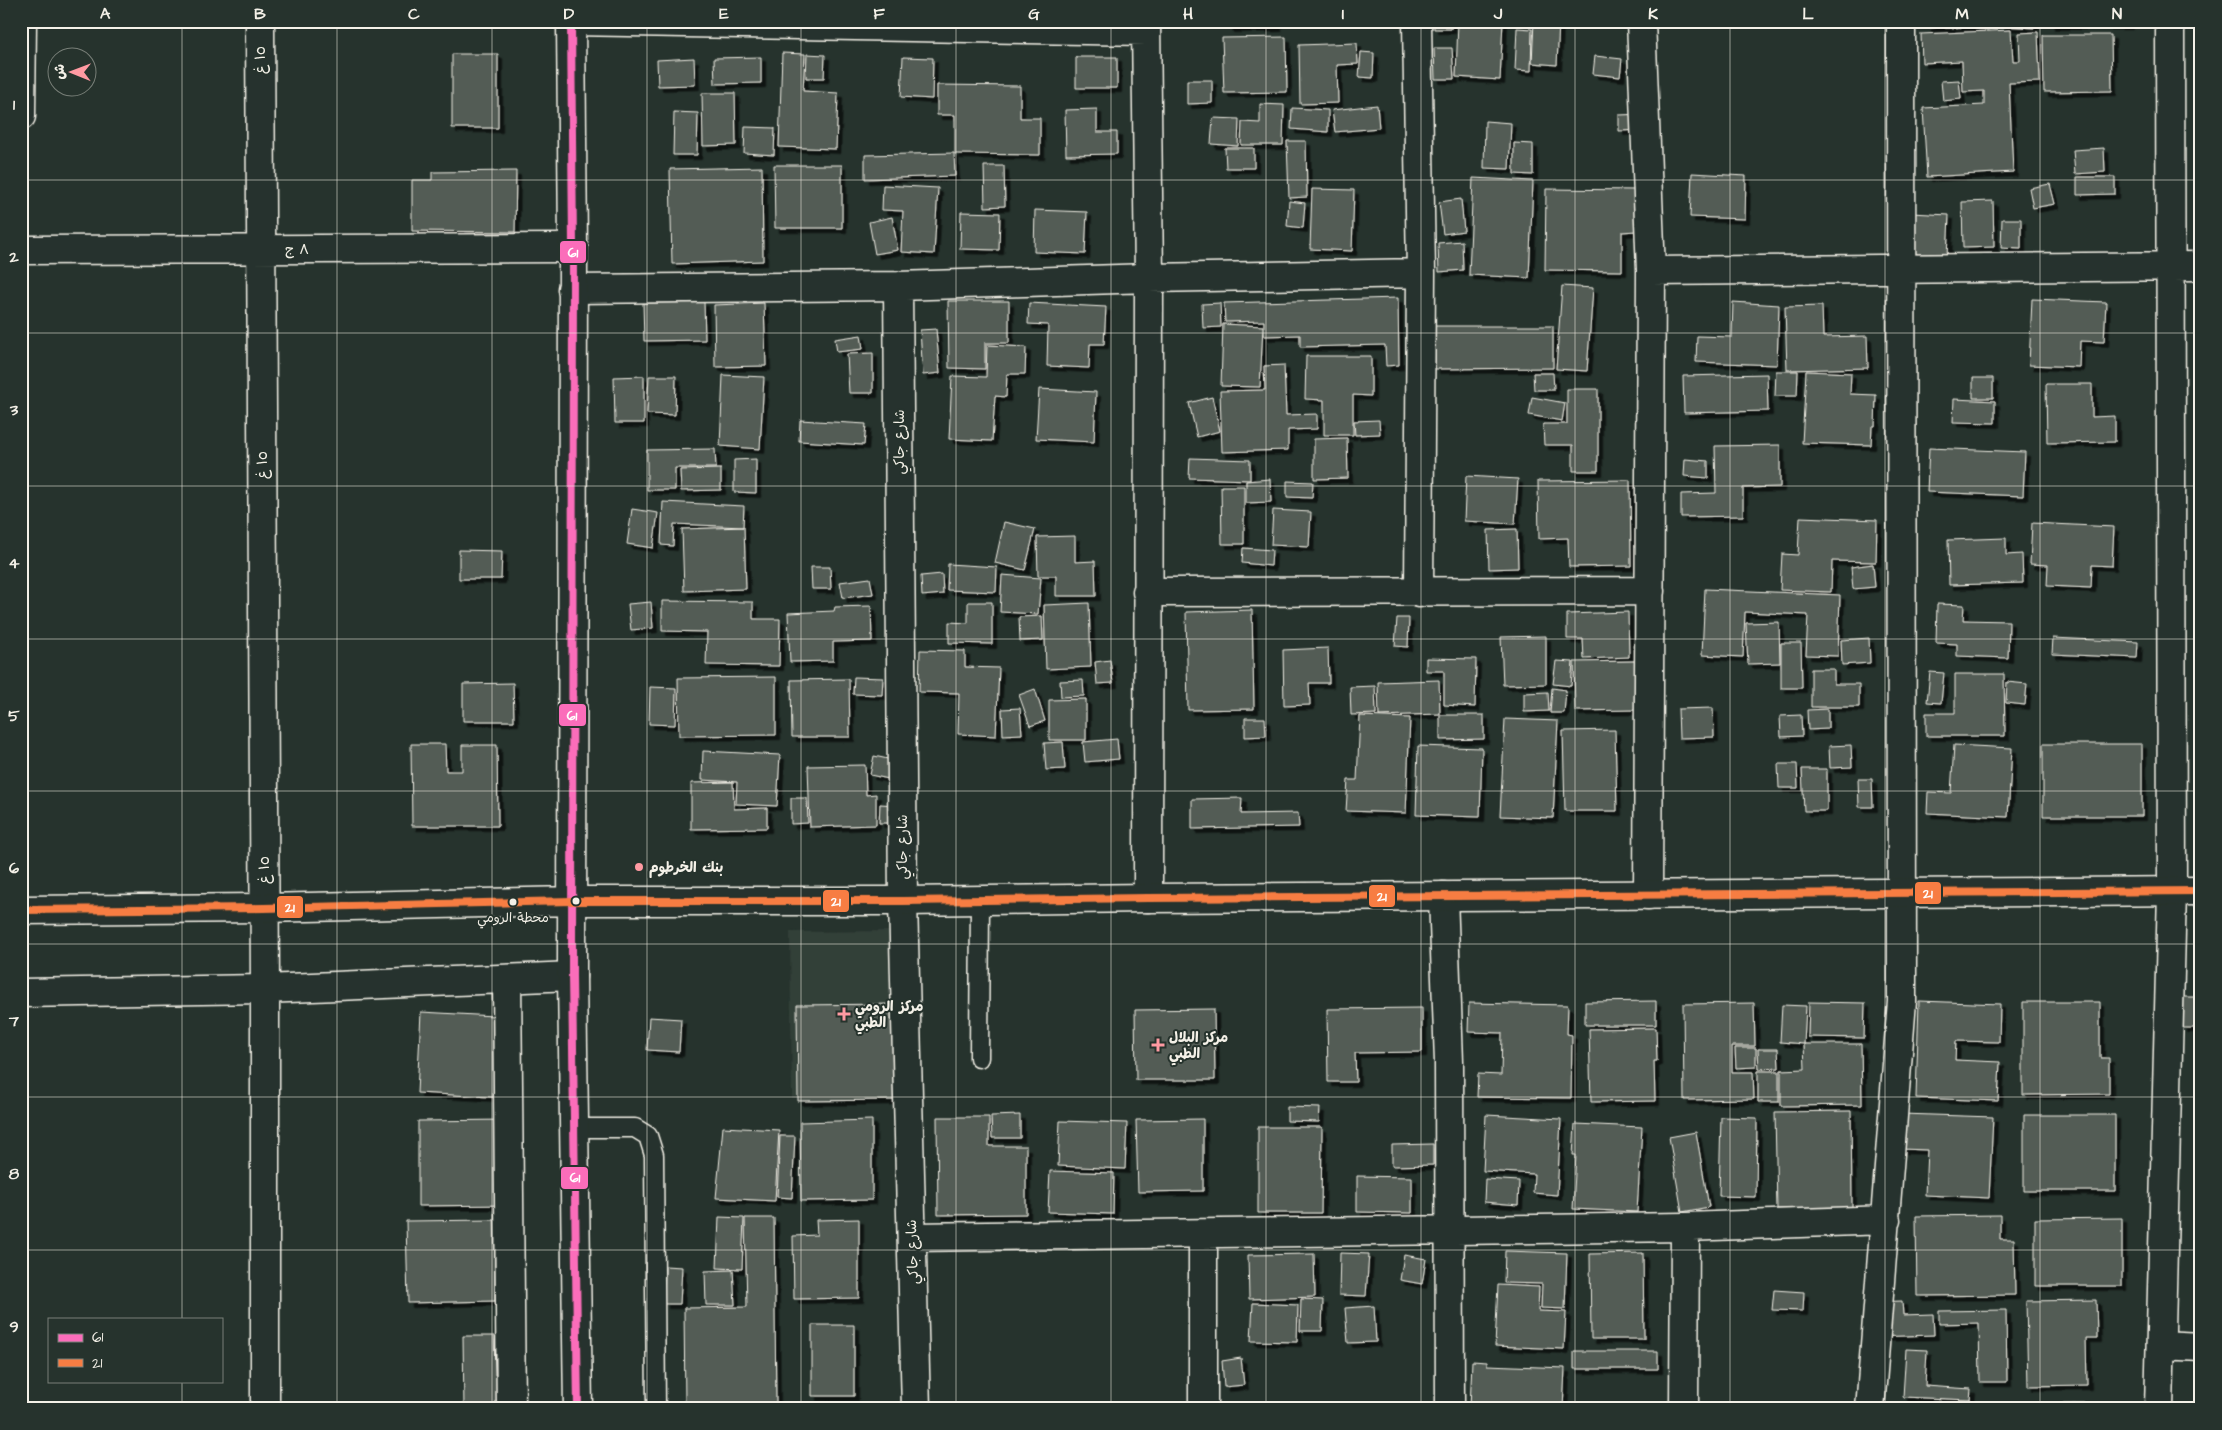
<svg xmlns="http://www.w3.org/2000/svg" width="2222" height="1430" font-family="'Architects Daughter','Playpen Sans Arabic',sans-serif">
<style>
.built{fill:#333f39}
.building{fill:#525c55;stroke:#f4f1e8;filter:url(#shadow)}
.lines{fill:none;stroke-linecap:round;stroke-linejoin:round}
.lane-casing{stroke:#f4f1e8;stroke-width:21}
.street-casing{stroke:#f4f1e8;stroke-width:31}
.secondary-casing{stroke:#f4f1e8;stroke-width:31}
.lane{stroke:#26332d;stroke-width:18}
.street{stroke:#26332d;stroke-width:28}
.secondary{stroke:#26332d;stroke-width:28}
.bus-1-casing{stroke:#26332d;stroke-width:11}
.bus-2-casing{stroke:#26332d;stroke-width:11}
.bus-1{stroke:#fb6dba;stroke-width:8}
.bus-2{stroke:#f77d43;stroke-width:8}
.grid{fill:none;stroke:#f4f1e8;stroke-width:1;stroke-opacity:0.55}
.poi-dot{fill:#ff9aa2;stroke:#26332d;stroke-width:2}
.bus-dot{fill:#f4f1e8;stroke:#26332d;stroke-width:2}
.labels{text-anchor:middle;stroke-width:4;stroke-linejoin:round;paint-order:stroke}
.bus-label{font-size:13px;fill:#f4f1e8;stroke:#26332d}
.street-label{font-size:14px;fill:#f4f1e8;stroke:#26332d}
.poi-label{font-size:14px;font-weight:bold;fill:#f4f1e8;stroke:#26332d;text-anchor:start}
.line-badge{stroke:#26332d;stroke-width:2}
.badge-label{font-size:14px;text-anchor:middle;font-weight:bold;fill:#fff}
.neatline{fill:none;stroke:#f4f1e8;stroke-width:2}
.grid-label{font-size:16px;text-anchor:middle;font-weight:bold;fill:#f4f1e8}
</style>
<defs>
<filter id="shadow"><feDropShadow dx="4.5" dy="4.5" stdDeviation="0" flood-color="#0009"/></filter>
</defs>
<rect width="100%" height="100%" fill="#26332d"/>
<filter id="ink" filterUnits="userSpaceOnUse"><feTurbulence type="fractalNoise" baseFrequency=".02" numOctaves="2"/><feDisplacementMap in="SourceGraphic" scale="10" xChannelSelector="R" yChannelSelector="G"/><feConvolveMatrix kernelMatrix="1 2 1 2 8 2 1 2 1" color-interpolation-filters="sRGB"/></filter>
<g filter="url(#ink)">
<!-- built -->
<path class="built" d="M896,931l2,165 -106,2 -2,-166z"/>
<!-- building -->
<path class="building" d="M1228,21h49v6l-48,1z
M1434,21h17v8h-17z
M1458,21h45l-3,59 -44,-3z
M1534,21h25l-2,44 -25,-2z
M1926,21h18l1,6 -18,1z
M1945,21h34v6l-34,1z
M2002,21h32v7l-32,-2z
M2050,21h78v4h-78z
M1517,28l15,1 -1,42 -16,-1z
M2011,30l2,31h7l-1,-28 19,-1 2,50 -31,1 4,89 -86,5 -4,-69 61,-3v-14l-21,1 -1,-31 -40,2 -1,-29z
M2043,35h68l1,56 -68,1z
M1286,37l1,55 -63,1 -2,-55z
M1357,43l1,21 -21,1 1,38 -38,1 -1,-59z
M1434,48h18l2,31h-19z
M1361,52l13,1 -1,25 -14,-1z
M782,53l23,1 -2,37 35,2 -2,56 -57,-2z
M452,54h46v74h-46z
M807,54l18,1 -1,23h-18z
M1595,56l27,3 -2,18 -27,-3z
M761,57v26l-46,1 -1,-26z
M903,57l30,1 -1,41 -31,-2z
M1076,57h41v31h-41z
M694,58l1,27 -37,1 -1,-26z
M1187,80h25v23l-25,1z
M1959,80l2,19 -18,2 -2,-20z
M937,85l83,1v32h20v37l-85,-1v-39h-18z
M702,93h33l1,52 -33,1z
M1260,104l24,1 -1,40h-42l1,-23 18,1z
M1377,105l2,23 -44,4 -3,-22z
M1292,108l36,2v22l-37,-3z
M1097,109v23h20v22l-51,1 -1,-45z
M674,112l24,1 -1,42h-24z
M1645,114v16l-26,1v-16z
M1213,118l26,1 -1,27 -27,-2z
M1485,121l26,2 -2,46 -25,-1z
M745,127l30,1 -1,27 -30,-2z
M1287,141h19l1,56 -18,1z
M1514,143l19,1v31l-19,-1z
M1225,148h29v20h-28z
M2104,148l1,24 -30,2 -2,-24z
M954,153l1,23 -90,3v-24z
M774,165h68v63h-67z
M984,166h20l1,40 -20,1z
M762,167l1,94 -91,3 -2,-95z
M516,171l-1,61 -103,-1v-51h20v-8z
M1692,173l54,3 -1,43 -55,-2z
M2077,177h38v17l-38,1z
M1473,178l60,3 -4,97 -60,-3z
M2050,184l5,20 -22,4 -4,-20z
M883,185l55,3 -4,66 -33,-2 2,-41 -21,-1z
M1312,189l42,1 -2,61 -42,-2z
M1546,189l90,1v41l-14,1v39l-77,-1z
M1461,199l3,32 -21,3 -4,-32z
M1289,201l16,2 -2,25 -16,-2z
M1993,201l1,46 -31,1 -1,-46z
M1035,210l52,2 -2,42 -51,-2z
M961,212l39,1 -1,37 -39,-1z
M1911,213l38,2 -2,41 -38,-2z
M892,217l6,33 -23,4 -6,-32z
M2002,219h19v30l-20,-1z
M1462,241l1,29 -24,2 -1,-29z
M1562,286l31,2 -6,83 -31,-2z
M1398,298l1,67 -13,1 -1,-21 -85,2v-12l-36,1v-15l-39,1 -1,-19z
M2032,299l74,3 -2,40 -24,-1 -1,26 -50,-2z
M948,301h61v42h-24v26l-36,-1z
M704,302l1,38 -61,1 -1,-38z
M1733,302l46,3 -2,60 -81,-3 1,-26 35,1z
M764,303l2,63 -51,1 -1,-62z
M1029,303l77,4 -2,37h-14l-1,24 -42,-2 1,-41 -20,-1z
M1220,303l1,24 -18,1 -1,-24z
M1822,306l1,31 44,-1 1,32 -81,2 -2,-63z
M1223,324l40,2 -3,61 -39,-1z
M1435,326h118v42l-118,1z
M936,329l4,44 -17,2 -3,-45z
M861,335l2,14 -26,3 -2,-13z
M987,345l39,2 -1,27h-18l-1,23 -11,-1 -3,45 -43,-2 3,-63 34,1z
M873,353v40h-24l-2,-39z
M1306,356h65v40l-18,-1v40h-29v-35l-19,-1z
M1284,365l2,50 31,-1v15l-29,1v20l-66,2 -2,-61 45,-1 -1,-24z
M1776,371h22l-1,25h-22z
M1806,371l45,2 -1,21 26,1 -1,31h-3l-1,19 -69,-2z
M1533,373h20l1,17h-20z
M1767,374l1,37 -84,2 -1,-37z
M723,375l41,2 -4,72 -40,-3z
M644,376v47h-29l-1,-46z
M649,376h27l-1,39 -28,-1z
M1973,378h20v20h-20z
M2046,384h46v33l23,-1v26l-68,1z
M1039,389l57,3 -2,50 -58,-3z
M1567,389h31v82h-25v-26h-29l-1,-21h24z
M1212,397l8,34 -23,6 -8,-34z
M1532,397l33,6 -3,18 -33,-6z
M1954,399l41,2v22l-42,-1z
M800,420l66,4 -2,21 -65,-4z
M1379,420l1,14 -25,1 -1,-14z
M1347,438l1,40 -34,1v-40z
M1780,445v42l-37,1v28l-62,1v-23l35,-1 -1,-47z
M1929,448l96,4 -2,44 -96,-4z
M715,449l1,19h-41v22h-28v-40z
M1190,458l60,2v20l-61,-2z
M756,459v34l-22,-1v-32z
M1685,459l23,2v17l-24,-2z
M721,469v21l-40,1 -1,-21z
M1466,476l52,3 -3,45 -51,-3z
M1270,479l1,23 -25,1v-22z
M1630,480l1,86 -62,1 -1,-29 -29,1 -1,-58z
M1287,481l26,1 -1,16 -25,-1z
M1221,486h23v58h-22z
M663,502l81,4 -1,21 -69,-3 -1,22 -12,-1z
M632,509l26,4 -5,35 -26,-4z
M1273,510l38,2 -2,35 -38,-2z
M1800,517l77,3 -1,42 -44,-1 -1,31 -51,-2 2,-36 16,1z
M1004,522l31,7 -10,41 -30,-7z
M2032,523l82,4 -2,39 -20,-1 -1,23 -44,-2 1,-21 -18,-1z
M744,527l2,62 -62,2 -2,-62z
M1517,529l1,39 -29,1 -1,-39z
M1075,536v26l20,-1 1,35h-40v-20h-18l-1,-39z
M2006,538v17l16,-1 1,29 -74,2 -1,-45z
M1243,548l29,2 -1,16 -29,-3z
M459,550l43,1 -1,28h-42z
M948,564l49,3 -1,25 -49,-2z
M1873,564l2,23 -22,2 -2,-22z
M811,567h19l1,22h-19z
M942,574l1,20 -21,2 -1,-20z
M1002,575l39,3 -3,36 -38,-2z
M870,578l3,16 -30,4 -3,-16z
M1705,589l135,6 -2,61 -32,-1 2,-40 -63,-3 -2,45 -41,-2z
M662,601l91,1v17h27l-1,47 -73,-1 1,-33 -45,-1z
M651,602l2,26 -22,2 -3,-26z
M968,602h24v42l-43,-1v-21l19,1z
M1089,603l2,64 -45,2 -2,-64z
M1937,604l27,1 -1,15 46,1 -1,37 -51,-2v-12l-21,-1z
M871,606l1,35 -39,1v19l-43,1 -2,-49 46,-2 1,-4z
M1252,610l2,99 -66,1 -2,-98z
M1628,612l1,45 -45,2 -1,-20h-16v-25z
M1042,616l1,24 -23,1 -1,-24z
M1397,618h12l-1,29 -13,-1z
M1779,622l1,41 -32,1 -2,-41z
M1546,636v48l-43,1 -2,-48z
M1869,638l1,25 -28,2 -1,-25z
M2053,638l85,4 -1,16 -85,-4z
M1781,643h20l1,45h-21z
M1328,648l1,35h-20l1,22 -26,1 -1,-56z
M920,650l45,1v16l34,1 -3,68 -38,-2 1,-41 -40,-1z
M1426,658l50,1 -1,48 -31,-2v-34h-18z
M1110,660l3,23 -16,1 -2,-22z
M1556,661l17,1 -2,24 -18,-2z
M1635,661v49l-60,1 -1,-49z
M1811,669h23v15h25v23h-48z
M1930,672l14,1 -3,30 -14,-1z
M1955,674h49l1,62h-79v-23h29z
M776,677v58l-97,1 -1,-58z
M854,677l29,1 -1,17 -29,-1z
M849,679l1,58h-58l-1,-57z
M1083,680l1,16 -23,1 -1,-16z
M1439,680l1,34 -61,2 -1,-34z
M2007,682l20,2 -2,21 -19,-2z
M513,683l1,38h-51v-37z
M1375,686l1,28 -25,1 -1,-28z
M650,687l26,1 -1,37 -26,-1z
M1552,688l14,2 -2,23h-14z
M1035,689l10,32 -15,5 -11,-31z
M1548,692l1,19 -25,1v-19z
M1086,699v41h-37v-40z
M1020,708l2,26 -19,1 -1,-26z
M1713,708l1,29 -35,1 -1,-29z
M1828,709v20l-20,1 -1,-20z
M1440,715h44v24l-44,1z
M1801,715l1,21 -21,1 -1,-21z
M1360,716l50,2 -4,95 -60,-2 2,-31h9z
M1245,718h20l1,18 -21,1z
M1505,719l53,2 -5,97 -53,-2z
M1615,730l2,81h-52l-2,-80z
M1117,739l2,20 -34,3 -2,-20z
M1063,742l2,27 -19,1 -2,-27z
M411,744h34l1,27h16v-26h35l1,81h-86z
M2043,744h99v72h-99z
M1851,745l1,22 -22,1 -1,-22z
M1954,745l58,3 -4,69 -81,-4 1,-21 23,1z
M1418,746l64,2 -2,69 -64,-2z
M703,751l77,4 -3,51 -41,-2 1,-22 -35,-2z
M874,756l28,6 -4,19 -28,-6z
M1778,764h19l1,24h-19z
M865,765l1,30 10,-1v31l-66,2 -2,-61z
M1802,769h25v42h-23z
M1858,779h14l1,28h-14z
M733,782l1,27 33,-1v20l-76,1v-46z
M791,798h16l1,25 -17,1z
M1242,798l-1,16 57,-1 1,14 -107,2v-30z
M880,804l17,1 -1,18h-17z
M2183,997h18v31h-18z
M1656,1001v24h-71v-23z
M1919,1001l81,3 -1,38 -43,-1 -1,19 45,2 -2,39 -82,-3z
M1809,1002l56,1 -1,35 -56,-1z
M2023,1002h77v56h9v36l-86,1z
M1469,1003l99,2 -1,29 5,1 -1,63 -94,-1 1,-23 23,1 1,-42 -34,-1z
M1754,1003l1,43h-23v26h21l1,27 -70,1 -1,-96z
M894,1004l1,96 -97,1 -1,-96z
M1782,1005l24,1 -2,38 -24,-2z
M1422,1008v44l-67,1 1,29h-28l-1,-73z
M1214,1009l1,71h-79l-1,-70z
M421,1012l91,5 -4,81 -91,-5z
M649,1017l32,2 -2,33 -32,-2z
M1656,1028l1,33h-3l1,40 -64,1 -2,-73z
M1804,1044h57l1,61 -81,1v-36l24,-1z
M1735,1048h21v19l-20,1z
M1758,1049h20l1,19 -20,1z
M1758,1071h21v31h-21z
M1287,1107l33,1 -1,14 -32,-1z
M1851,1111l1,97 -75,1 -2,-97z
M1902,1114l91,3 -4,81 -64,-3 2,-45 -26,-1z
M1020,1115v23h-28l-1,-22z
M1486,1115l75,4 -4,76 -24,-2 1,-19 -51,-3z
M2024,1115h91v76h-91z
M937,1117h52v29h37v68l-88,1z
M1721,1117l36,1 -1,79 -37,-1z
M1203,1119v72l-65,1 -2,-72z
M507,1120l1,85 -90,1v-85z
M872,1120v80l-71,1 -1,-79z
M1060,1121l67,2 -2,46 -67,-3z
M1575,1124l67,3 -5,85 -64,-3 3,-54h-3z
M723,1127l56,3 -4,71 -59,-3z
M1258,1127h64l-1,86h-63z
M1696,1132l13,75 -27,5 -13,-75z
M780,1136h15l-3,62 -15,-1z
M1433,1144v21l-41,1v-21z
M2198,1150h3v30h-3z
M1050,1171l64,2 -1,41 -65,-2z
M1357,1176l55,1v36l-55,-1z
M1485,1179l34,2 -1,24 -34,-3z
M2000,1215v24h14l1,56 -98,1 -1,-80z
M719,1217l25,1 -2,51 -25,-1z
M745,1218h29l2,186 -91,1 -1,-97 63,-1z
M2122,1218v68h-87v-67z
M859,1219v79l-65,1 -1,-63 24,-1 -1,-15z
M495,1220v81l-87,2 -2,-82z
M1505,1251l62,2 -2,56 -24,-1 1,-24 -38,-1z
M1340,1253l29,1 -3,42 -27,-1z
M1643,1253l1,86h-53l-1,-85z
M1314,1254l1,43 -66,2 -1,-44z
M1404,1255l22,4 -4,25 -22,-4z
M665,1266l17,1 -2,37h-16z
M733,1270l2,35h-29l-1,-34z
M1498,1285l41,2 -1,24 28,1 -2,37 -69,-3z
M1774,1290l30,2 -1,19 -31,-1z
M1301,1299l22,1 -1,31h-22z
M2096,1300l1,38h-11l1,47 -59,1 -2,-85z
M1902,1301l1,14 30,-1 1,21 -60,2 -1,-35z
M1253,1303l45,2 -1,37 -46,-1z
M1374,1306l2,36 -28,1 -3,-35z
M2006,1310l1,72h-27l-1,-59 -40,1v-13z
M812,1325h42v71h-42z
M463,1336h31l1,39h11l1,34h-43z
M1906,1349l21,1 -2,36 46,3 -1,11 -67,-3z
M1574,1351h84v18h-84z
M1241,1358l3,27 -20,2 -2,-26z
M1472,1361l15,1v3l78,3 -2,41h-93z
M2016,1404h69v5h-69z
M1252,1406l58,3h-58z"/>
<g class="lines">
<!-- lane casing -->
<g class="lane-casing">
<path id="lane" d="M979,1058l1,-158
M574,1128h61l13,8 6,19 2,254"/>
</g>
<!-- street casing -->
<g class="street-casing">
<path id="street" d="M260,21l5,968v420
M571,21l575,10
M1146,21l3,257 -1,620
M1417,21l4,252 -2,320
M1641,21l10,250 -3,624
M21,116l1,-95
M21,250l552,-2
M1651,271l550,-5
M898,286l5,615 13,508
M572,289l326,-3 251,-8 272,-5
M1147,592l503,-1
M1443,896l6,166 1,347
M507,979l4,430
M21,993l244,-4 307,-13
M1203,1234v175
M912,1237l773,-10 201,-7
M2161,1345l40,2
M1684,1409l1,-182
M1870,1409l32,-408 -1,-980
M2159,1409l13,-518 -2,-870"/>
</g>
<!-- secondary casing -->
<g class="secondary-casing">
<path id="secondary" d="M571,21l2,227 -1,728 6,433
M21,910l243,-2 308,-7h331l245,-3 1053,-7"/>
</g>
<!-- lane -->
<use href="#lane" class="lane"/>
<!-- street -->
<use href="#street" class="street"/>
<!-- secondary -->
<use href="#secondary" class="secondary"/>
<!-- bus-1 casing -->
<g class="bus-1-casing">
<path id="bus-1" d="M571,21l2,227 -1,728 6,433"/>
</g>
<!-- bus-2 casing -->
<g class="bus-2-casing">
<path id="bus-2" d="M21,906v4l243,-2 308,-7h331l245,-3 1053,-7"/>
</g>
<!-- bus-1 -->
<use href="#bus-1" class="bus-1"/>
<!-- bus-2 -->
<use href="#bus-2" class="bus-2"/>
</g>
</g>
<!-- grid -->
<path class="grid" d="M182,21v1298M337,21v1388M492,21v1388M647,21v1388M801,21v1388M956,21v1388M1111,21v1388M1266,21v1388M1421,21v1388M1575,21v1388M1730,21v1388M1885,21v1388M2040,21v1388M21,180h2180M21,333h2180M21,486h2180M21,639h2180M21,791h2180M21,944h2180M21,1097h2180M21,1250h2180M182,1381v28"/>
<!-- markers -->
<g class="poi-dot">
<circle cx="639" cy="867" r="5"/>
<path d="M841.5 1006.5h5v5h5v5h-5v5h-5v-5h-5v-5h5z"/>
<path d="M1155.5 1037.5h5v5h5v5h-5v5h-5v-5h-5v-5h5z"/>
</g>
<g class="bus-dot">
<circle cx="576" cy="901" r="4.5"/>
<circle cx="513" cy="902" r="4.5"/>
</g>
<g class="labels">
<!-- bus labels -->
<g class="bus-label">
<text x="513" y="922">محطة الرومي</text>
</g>
<!-- street labels -->
<g class="street-label">
<text transform="translate(260 60) rotate(-90)" y="5">١٥ غ</text>
<text x="297" y="254">٨ ج</text>
<text transform="translate(899 442) rotate(-90)" y="5">شارع جاكي</text>
<text transform="translate(262 465) rotate(-90)" y="5">١٥ غ</text>
<text transform="translate(902 847) rotate(-90)" y="5">شارع جاكي</text>
<text transform="translate(264 870) rotate(-90)" y="5">١٥ غ</text>
<text transform="translate(912 1252) rotate(-92)" y="5">شارع جاكي</text>
</g>
<!-- poi labels -->
<g class="poi-label">
<text x="649" y="872">بنك الخرطوم</text>
<text x="855" y="1011">مركز الرومي<tspan x="855" dy="16">الطبي</tspan></text>
<text x="1169" y="1042">مركز البلال<tspan x="1169" dy="16">الطبي</tspan></text>
</g>
</g>
<g class="line-badge">
<rect x="559" y="240" width="28" height="24" rx="5" fill="#fb6dba"/>
<rect x="558" y="703" width="29" height="24" rx="5" fill="#fb6dba"/>
<rect x="1914" y="881" width="28" height="24" rx="5" fill="#f77d43"/>
<rect x="1368" y="884" width="28" height="24" rx="5" fill="#f77d43"/>
<rect x="822" y="889" width="28" height="24" rx="5" fill="#f77d43"/>
<rect x="276" y="895" width="28" height="24" rx="5" fill="#f77d43"/>
<rect x="560" y="1166" width="29" height="24" rx="5" fill="#fb6dba"/>
</g>
<g class="badge-label">
<text x="573" y="257">61</text>
<text x="572" y="720">61</text>
<text x="1928" y="898">21</text>
<text x="1382" y="901">21</text>
<text x="836" y="906">21</text>
<text x="290" y="912">21</text>
<text x="575" y="1182">61</text>
</g>
<!-- margin -->
<rect width="2222" height="1430" fill="none" stroke="#26332d" stroke-width="55"/>
<!-- legend -->
<rect x="48" y="1318" width="175" height="65" fill="#26332d" stroke="#787f78"/>
<rect x="58" y="1334" width="25" height="8" fill="#fb6dba" stroke="#787f78"/>
<text x="92" y="1342" font-size="15" fill="#f4f1e8">61</text>
<rect x="58" y="1359" width="25" height="8" fill="#f77d43" stroke="#787f78"/>
<text x="92" y="1368" font-size="15" fill="#f4f1e8">21</text>
<!-- north arrow -->
<g transform="translate(72 72) rotate(271)"><circle r="24" fill="#26332d" stroke="#787f78"/>
<path d="M0-4L9 19L0 12L-9 19Z" fill="#ff9aa2"/>
<text y="-8" font-size="14" font-weight="bold" text-anchor="middle" fill="#f4f1e8">ش</text>
</g>
<rect x="28" y="28" width="2166" height="1374" class="neatline"/>
<g class="grid-label">
<text x="105" y="19">A</text>
<text x="260" y="19">B</text>
<text x="414" y="19">C</text>
<text x="569" y="19">D</text>
<text x="724" y="19">E</text>
<text x="879" y="19">F</text>
<text x="1034" y="19">G</text>
<text x="1188" y="19">H</text>
<text x="1343" y="19">I</text>
<text x="1498" y="19">J</text>
<text x="1653" y="19">K</text>
<text x="1808" y="19">L</text>
<text x="1962" y="19">M</text>
<text x="2117" y="19">N</text>
<text x="14" y="110">1</text>
<text x="14" y="262">2</text>
<text x="14" y="415">3</text>
<text x="14" y="568">4</text>
<text x="14" y="721">5</text>
<text x="14" y="873">6</text>
<text x="14" y="1026">7</text>
<text x="14" y="1179">8</text>
<text x="14" y="1332">9</text>
</g>
</svg>
